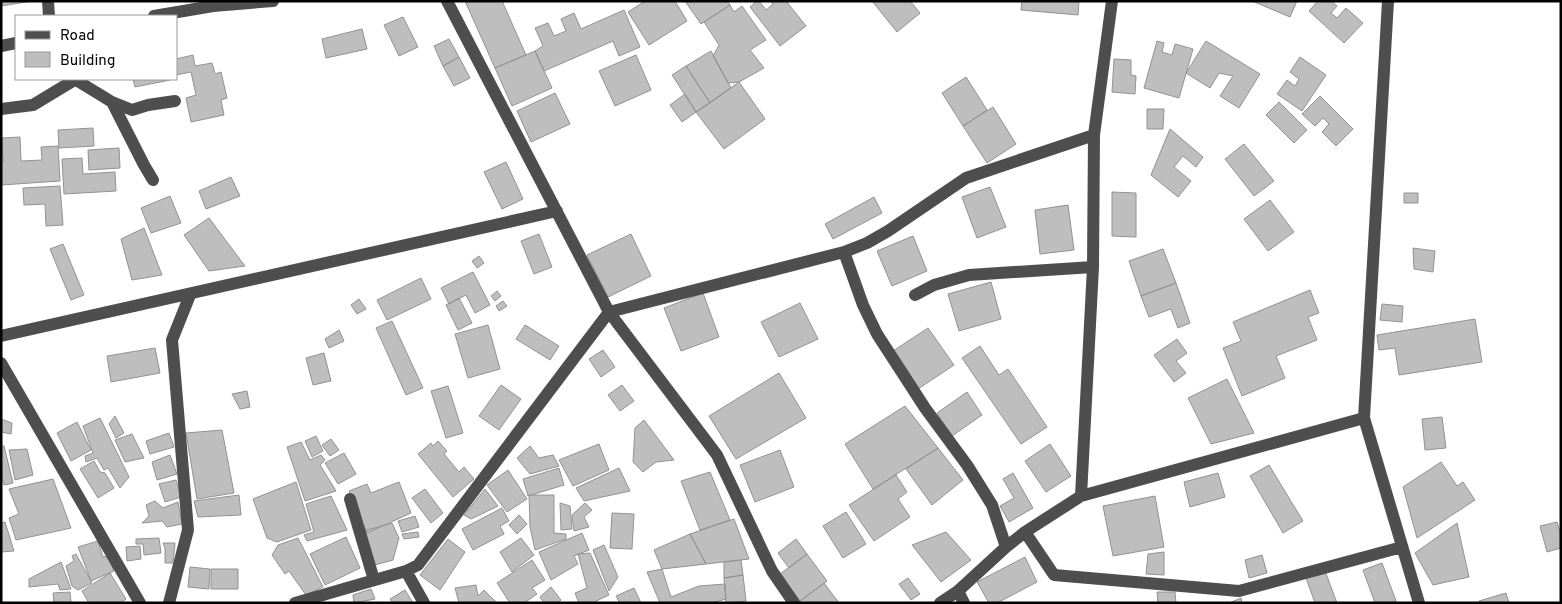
<svg xmlns="http://www.w3.org/2000/svg" width="1562" height="604" font-family="Overpass,sans-serif">
<style>
.building{fill:#bebebe;stroke:#929292}
.lines{fill:none;stroke-linecap:round;stroke-linejoin:round}
.minor{stroke:#4e4e4e;stroke-width:12}
</style>
<rect width="100%" height="100%" fill="#fff"/>
<!-- building -->
<path class="building" d="M1,1h31l-31,5z
M465,1h37l24,54 -31,13z
M645,1h30l12,20 -38,24 -21,-33z
M685,1h42l3,4 -29,19z
M757,1h2l7,9 7,-6 -2,-3h15l20,25 -26,20 -30,-39z
M872,1h38l10,12 -23,19z
M1022,1h57l-1,14 -57,-5z
M1252,1h45l-7,16z
M1318,1h13l6,5 -6,7 6,5 9,-10 17,15 -19,20 -35,-32z
M730,5l4,7 8,-6 24,34 -16,10 14,18 -25,14 -11,1 -15,-27 6,-11 -15,-23z
M624,10l16,37 -21,9 -6,-15 -69,30 -9,-20 8,-5 -8,-18 13,-5 6,13 12,-5 -5,-12 13,-6 7,16z
M403,17l15,30 -19,9 -15,-31z
M362,29l5,20 -41,9 -4,-19z
M449,39l10,18 -16,9 -9,-20z
M1157,41l7,2 -2,9 10,3 3,-11 18,5 -14,49 -35,-10z
M1206,41l54,33 -21,34 -19,-12 13,-20 -14,-3 -9,15 -24,-15z
M535,51l17,37 -40,18 -17,-38z
M711,51l20,37 -21,15 -24,-37z
M193,55l2,11 17,-3 3,11 6,-2 6,26 -6,2 3,15 -33,7 -5,-24 10,-3 -5,-23 -15,3v-16z
M636,55l15,35 -36,16 -16,-35z
M459,57l11,21 -16,8 -11,-20z
M1300,57l26,18 -24,36 -25,-17 10,-14 8,6 4,-7 -9,-7z
M1114,59l17,1v15l5,1 -1,18 -23,-2z
M686,66l24,37 -14,9 -24,-37z
M966,77l21,33 -24,16 -21,-33z
M133,79h37v1l-35,7z
M739,82l26,37 -41,30 -28,-37z
M555,93l15,31 -39,18 -14,-31z
M685,94l11,18 -14,10 -12,-17z
M1320,96l33,33 -17,17 -14,-14 7,-8 -6,-6 -8,8 -13,-12z
M1279,102l28,28 -13,13 -28,-28z
M993,107l23,37 -29,19 -24,-37z
M1147,109h17l-1,20h-16z
M93,128l1,18 -35,2 -1,-18z
M1170,129l33,28 -7,10 -13,-11 -9,11 17,14 -13,16 -27,-22z
M20,137l1,24 21,-1 -1,-13 17,-1 2,35 -59,4v-23h2l-1,-24z
M1244,144l30,37 -20,15 -29,-37z
M119,148l1,20 -31,2 -1,-20z
M82,158l1,16 32,-2 1,19 -52,3 -2,-35z
M506,162l17,37 -21,10 -18,-37z
M231,177l9,19 -34,13 -7,-18z
M60,186l3,39 -17,1 -1,-22 -21,1 -1,-17z
M990,187l16,40 -29,11 -15,-41z
M1112,192l24,1v44l-24,-1z
M1404,193h14v10h-14z
M170,196l11,27 -30,10 -10,-25z
M874,197l8,16 -49,26 -8,-15z
M1270,200l24,32 -26,19 -24,-32z
M1068,205l6,45 -34,4 -5,-44z
M209,218l36,48 -36,5 -25,-36z
M144,228l18,47 -30,5 -11,-41z
M539,234l13,33 -18,7 -13,-33z
M631,234l20,42 -43,21 -21,-42z
M913,236l14,35 -35,15 -15,-35z
M63,244l21,51 -13,5 -21,-51z
M1413,248l22,3 -2,21 -19,-3z
M1163,249l13,34 -35,13 -12,-35z
M479,256l5,7 -7,5 -5,-7z
M473,272l17,33 -15,8 -9,-18 -17,9 -8,-16z
M421,278l10,21 -44,21 -10,-20z
M991,282l10,37 -42,12 -11,-37z
M1176,283l14,40 -12,5 -7,-19 -22,8 -8,-21z
M1310,290l9,23 -11,4 9,23 -41,16 9,22 -43,18 -19,-48 18,-7 -8,-19z
M497,291l4,5 -6,5 -4,-5z
M703,293l16,44 -38,14 -17,-43z
M459,298l13,25 -14,7 -12,-25z
M359,299l7,10 -9,5 -6,-9z
M503,301l4,5 -8,5 -3,-5z
M800,303l18,36 -39,18 -18,-35z
M1382,304l21,2 -1,16 -22,-2z
M1475,319l7,43 -83,13 -4,-27 -16,2 -2,-15z
M392,321l31,67 -17,7 -30,-67z
M488,325l12,44 -32,9 -13,-44z
M525,325l34,21 -9,14 -34,-21z
M928,328l26,37 -36,24 -25,-38z
M339,330l5,11 -15,7 -4,-9z
M1177,339l10,14 -11,8 10,12 -12,9 -20,-27z
M980,346l19,29 9,-6 39,58 -26,17 -59,-86z
M155,348l5,25 -49,9 -4,-26z
M603,350l12,17 -14,10 -12,-18z
M324,353l7,28 -18,4 -7,-27z
M779,373l27,45 -70,41 -27,-43z
M1227,379l27,54 -43,11 -23,-46z
M501,385l20,14 -22,31 -20,-14z
M622,385l12,16 -14,10 -12,-16z
M448,386l15,47 -17,5 -15,-47z
M247,391l3,16 -10,2 -8,-15z
M967,392l15,23 -30,21 -15,-23z
M905,406l33,42 -65,41 -28,-45z
M115,416l9,17 -8,5 -7,-14z
M1442,417l4,31 -21,2 -3,-31z
M100,418l29,59 -9,11 -12,-20 -4,2 -7,-12 -11,4 -1,-6 8,-3 -10,-27z
M1,419l11,4 -1,11 -10,-2z
M644,420l30,40 -18,2 -13,10 -10,-10 2,-34z
M77,422l14,28 -20,11 -14,-28z
M222,430l12,63 -37,6 -11,-66z
M169,433l5,14 -24,7 -4,-13z
M132,434l12,24 -19,4 -10,-22z
M316,436l7,15 -11,6 -7,-16z
M331,439l8,11 -9,6 -8,-11z
M438,441l9,10 -3,3 15,18 5,-5 10,12 -21,18 -35,-43 13,-11 2,3z
M301,442l9,18 11,-5 4,5 -5,5 16,26 -31,10 -18,-54z
M599,444l10,26 -36,16 -14,-26z
M1050,444l21,32 -25,16 -21,-31z
M1,446h3l9,37 -9,2 -3,-11z
M530,446l9,12 14,-3 6,11 -29,8 -13,-16z
M938,448l25,32 -31,25 -26,-36z
M27,449l6,26 -18,5 -6,-30z
M780,450l14,37 -39,15 -15,-37z
M344,453l12,21 -18,10 -13,-21z
M170,455l7,19 -20,6 -5,-18z
M94,461l6,11 5,1 9,15 -16,10 -18,-29z
M1441,462l16,24 6,-4 12,18 -58,38 -14,-51z
M1269,465l34,56 -20,12 -33,-57z
M559,468l5,17 -36,11 -5,-17z
M619,468l11,23 -46,10 -8,-13z
M508,470l19,29 -20,13 -20,-27z
M710,472l20,48 -30,10 -19,-49z
M1013,473l20,35 -24,14 -9,-16 14,-8 -11,-19z
M1218,473l7,24 -35,10 -6,-25z
M896,475l11,17 -9,7 12,18 -36,24 -25,-36z
M53,479l18,49 -55,12 -7,-22 10,-4 -10,-25z
M176,480l5,17 -16,5 -6,-18z
M296,482l15,48 -34,12 -10,-4 -14,-39z
M399,482l12,31 -44,20 -18,-42 18,-7 4,9z
M425,489l18,24 -12,10 -19,-25z
M485,489l13,17 -27,13 -7,-4z
M239,495l2,20 -43,2 -4,-16z
M529,495h25v38l12,1v5l-31,11 -5,-23z
M331,496l16,34 -40,11 -3,-6 10,-3 -8,-28z
M1155,496l9,51 -51,9 -10,-50z
M155,501l8,7 15,-6 4,22 -15,3 -5,-6 -20,2 7,-7 -3,-11z
M560,503l10,3 2,23 -11,1z
M585,503l7,7 -8,7 5,10 -15,4 -2,-16z
M502,508l7,13 -9,5 4,8 -31,16 -11,-21z
M846,512l20,32 -23,14 -20,-32z
M612,513l22,1 -2,35 -22,-1z
M519,515l8,9 -10,10 -8,-9z
M415,516l4,11 -17,5 -4,-11z
M734,519l15,40 -43,5 -16,-30z
M5,522l9,29 -13,1v-29z
M1557,522l4,13v13l-14,4 -7,-26z
M392,523l7,15 -6,22 -18,5 -11,-34z
M1457,523l12,54 -36,8 -18,-32z
M418,532l1,5 -15,2 -2,-5z
M946,532l25,28 -30,22 -29,-37z
M582,533l7,17 -15,6 4,8 -27,16 -12,-28z
M690,534l16,30 -44,5 -8,-19z
M346,537l14,31 -35,17 -15,-31z
M159,538l2,15 -17,2 -1,-11h-7v-5z
M298,538l25,49 -17,8 -17,-24 -4,3 -13,-19 6,-10z
M521,538l13,17 -22,17 -12,-20z
M448,539l17,13 -25,38 -20,-15z
M796,539l11,15 -18,14 -11,-15z
M98,541l5,16 5,-1 6,15 -23,10 -13,-34z
M163,543h12l-2,20h-8v-15z
M604,545l14,32 -9,14 -16,-41z
M140,546l1,13 -14,2 -1,-14z
M1164,552v23l-18,-1 2,-20z
M590,553l19,42 -17,8h-13l-4,-10 12,-5 -9,-34z
M76,554l16,29 -14,7 -6,-4 -6,-20 8,-5 -2,-5z
M807,554l20,27 -27,20 -20,-27z
M1262,555l5,18 -18,5 -4,-18z
M1025,557l12,25 -40,21h-8l-12,-21z
M532,560l13,20 -13,8 5,6 -13,9h-14l-13,-20z
M741,560l2,15 -19,3v-16z
M61,562l10,27 -11,1 -2,-6 -29,3v-8z
M1382,563l14,38 -6,2h-15l-12,-33z
M190,567l20,2 -1,20 -21,-2z
M211,569h27v20h-27z
M662,569l9,28 28,-11 26,-2 1,15 -15,4h-51l-13,-31z
M1325,571l12,32h-22l-9,-25z
M110,573l16,26 -5,4h-32l-7,-12z
M743,575l3,26 -20,2 -2,-25z
M908,578l12,16 -9,6 -12,-16z
M824,583l15,20h-38l-1,-2z
M476,585l2,11 6,-6 13,13h-38l-4,-15z
M551,587l10,13 -3,3h-14l-4,-6z
M634,588l7,15h-21l-4,-7z
M371,589l4,10 -21,4 -1,-8z
M405,590l8,13h-20l-3,-4z
M70,592l1,11h-17l-1,-10z
M1157,592h18l1,11h-18z
M1506,593l3,10h-29l-1,-2z
M1241,598l1,5h-13z"/>
<g class="lines">
<!-- minor -->
<path class="minor" d="M48,1l1,15
M447,1l162,311 108,143 55,116 22,32
M1388,1l-24,417 55,185
M154,16l59,-10 60,-5
M1,46l15,-3
M76,80l36,22 20,8 16,-5 27,-4
M112,102l32,63 9,15
M1,109l32,-4 43,-26
M844,252l19,53 14,29 48,74 42,57 25,40 14,42
M915,295l19,-10 35,-10 124,-8
M1,336l556,-125
M1,363l139,240
M1081,496l12,-229 1,-132 18,-134
M350,499l24,81
M1025,532l29,43 185,16 163,-44
M406,571l18,32
M958,591l6,12
M169,603l19,-73 -16,-190 18,-45
M295,603l111,-32 12,-6 191,-253 235,-60 23,-9 21,-12 78,-53 128,-43
M940,603l18,-12 48,-44 19,-15 56,-36 283,-78"/>
</g>
<!-- border -->
<rect width="1562" height="604" fill="none" stroke="#000000" stroke-width="5"/>
<!-- legend -->
<rect x="15" y="15" width="162" height="65" fill="#ffffff" stroke="#999999"/>
<rect x="25" y="31" width="25" height="8" fill="#4e4e4e" stroke="#999999"/>
<text x="60" y="40" font-size="15" fill="#000000">Road</text>
<rect x="25" y="52" width="25" height="15" fill="#bebebe" stroke="#999999"/>
<text x="60" y="65" font-size="15" fill="#000000">Building</text>
</svg>
